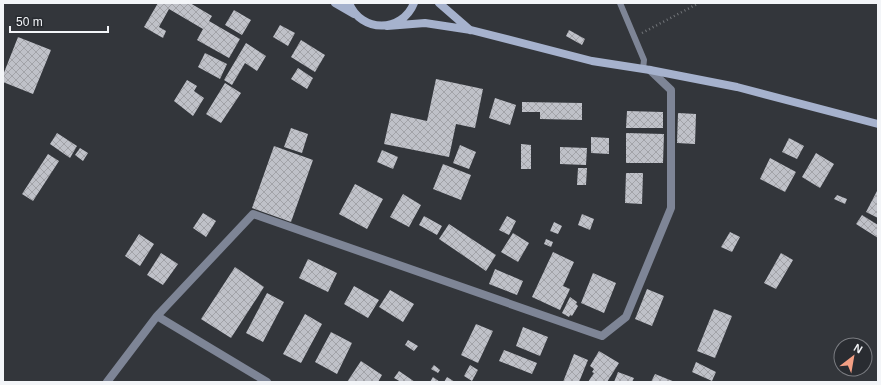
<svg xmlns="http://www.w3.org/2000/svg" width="881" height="385" font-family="Helvetica,sans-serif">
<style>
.building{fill:url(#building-cross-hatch)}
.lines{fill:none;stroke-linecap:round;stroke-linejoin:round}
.path{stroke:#727579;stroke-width:2.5;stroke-dasharray:1 3;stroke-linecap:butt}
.lane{stroke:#7e8596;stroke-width:6}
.street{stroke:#7e8596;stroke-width:8}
.secondary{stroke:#a6b2cd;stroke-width:8}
</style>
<defs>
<pattern id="building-cross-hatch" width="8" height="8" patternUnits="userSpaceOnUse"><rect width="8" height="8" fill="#bfc1c8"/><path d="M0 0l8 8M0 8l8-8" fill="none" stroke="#a2a3a8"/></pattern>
</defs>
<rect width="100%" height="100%" fill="#33363b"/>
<!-- building -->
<path class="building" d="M158,3h32l22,13 -3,5 31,18 -11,19 -32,-18 6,-11 -34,-20 -10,18 7,4 -3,7 -19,-11z
M234,10l17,10 -9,15 -17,-10z
M280,25l15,8 -7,13 -15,-9z
M569,30l16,9 -3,6 -16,-9z
M18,37l33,13 -18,44 -30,-12v-7z
M301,40l24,15 -10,17 -24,-15z
M246,43l20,13 -9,15 -12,-8 -13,22 -8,-5z
M205,53l22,11 -7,15 -22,-12z
M298,68l15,10 -6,11 -16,-10z
M436,79l47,10 -8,39 -19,-4 -7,33 -65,-13 7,-31 36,8z
M187,80l10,6 -3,5 10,7 -11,18 -19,-15z
M225,83l16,10 -20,30 -15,-9z
M495,98l21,7 -6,20 -21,-7z
M522,102l60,1v17l-42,-1v-7h-18z
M627,111l36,1v16h-37z
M678,113l18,1 -1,30 -18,-1z
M291,128l17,6 -6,19 -18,-6z
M57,133l20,13 -7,12 -20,-14z
M626,133l38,1 -1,29h-37z
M591,137l18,1v16l-18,-1z
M789,138l15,8 -7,13 -15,-7z
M521,144l10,1v24h-10z
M460,145l16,7 -7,17 -16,-6z
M274,146l39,14 -22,62 -39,-14z
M560,147l27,1 -1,17 -26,-1z
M80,148l8,5 -5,8 -8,-6z
M382,150l16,7 -5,12 -16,-7z
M816,153l18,11 -14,24 -18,-11z
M48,154l11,7 -26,40 -11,-7z
M770,158l26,14 -11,20 -25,-13z
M443,164l28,11 -10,25 -28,-11z
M578,168h9l-1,17h-9z
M626,173h17l-1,31 -17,-1z
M355,184l28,15 -16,30 -28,-15z
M877,191l1,1v26l-12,-6z
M403,194l18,11 -12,22 -19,-10z
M837,195l10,4 -2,5 -11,-5z
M203,213l13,8 -10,16 -13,-9z
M582,214l12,5 -4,11 -12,-5z
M862,215l16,10v13l-22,-14z
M424,216l18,10 -5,9 -18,-10z
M507,216l9,5 -7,14 -10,-5z
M554,222l8,4 -4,8 -8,-3z
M449,224l47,31 -10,16 -47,-32z
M730,232l10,5 -8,15 -11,-5z
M513,233l16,10 -11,19 -17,-10z
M139,234l15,10 -14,22 -15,-10z
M546,239l7,3 -2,5 -7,-3z
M553,252l21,10 -11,24 7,3 -10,21 -28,-13z
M161,253l17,11 -15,21 -16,-10z
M781,253l12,7 -17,29 -12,-6z
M308,259l29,14 -9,19 -29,-14z
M235,267l29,20 -33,51 -30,-19z
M495,269l28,12 -6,14 -28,-11z
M593,273l23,10 -12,30 -23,-10z
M354,286l25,14 -11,18 -24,-14z
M647,289l17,7 -12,30 -17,-7z
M390,290l24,14 -11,18 -24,-15z
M267,293l17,9 -21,40 -17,-9z
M570,297l7,5 -1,2 2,2 -6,10 -2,-1 -1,2 -7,-4z
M714,309l18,7 -17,42 -18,-7z
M305,314l17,10 -21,39 -18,-9z
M476,324l17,7 -15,32 -17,-8z
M523,327l25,10 -8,19 -24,-10z
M331,332l21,11 -15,31 -22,-12z
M408,340l10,6 -4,5 -9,-6z
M504,350l33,13 -5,11 -33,-13z
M599,351l20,12 -12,19h-19l6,-9 -2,-1 2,-3 -4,-3z
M574,354l14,6 -9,22h-16z
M361,361l21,14 -4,7h-31z
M696,362l20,10 -4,9 -20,-9z
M434,365l6,5 -2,3 -7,-4z
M470,365l8,5 -6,11 -8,-5z
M399,371l16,11h-14l-7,-4z
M618,372l16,6 -2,4h-18z
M655,374l20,8h-24z
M433,377l7,5h-10z
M447,377l8,5h-11z"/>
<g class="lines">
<!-- path -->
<path class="path" d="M642,33l57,-30"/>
<!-- lane -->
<path class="lane" d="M620,3l24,57 -1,9"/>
<!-- street -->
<path class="street" d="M157,316l110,66
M107,382l50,-66 96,-102 349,122 24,-19 45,-109v-118l-21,-20"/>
<!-- secondary -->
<path class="secondary" d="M335,3l19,11
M349,3c12,30 53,30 65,0
M439,3l31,27
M387,26l38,-3 46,7 121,31 58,9 87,17 141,37"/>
</g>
<!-- border -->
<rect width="881" height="385" fill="none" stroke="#f3f5f8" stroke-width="8"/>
<!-- north arrow -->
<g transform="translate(853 357) rotate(31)"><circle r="19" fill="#292c31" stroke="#7a7c81"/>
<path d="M0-3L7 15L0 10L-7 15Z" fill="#f39f84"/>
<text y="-6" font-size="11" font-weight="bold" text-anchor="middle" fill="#f3f5f8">N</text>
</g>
<!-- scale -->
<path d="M10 26v6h98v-6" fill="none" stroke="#f3f5f8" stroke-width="2"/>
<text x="16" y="26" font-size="12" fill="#f3f5f8" stroke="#292c31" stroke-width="3" paint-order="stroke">50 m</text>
</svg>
